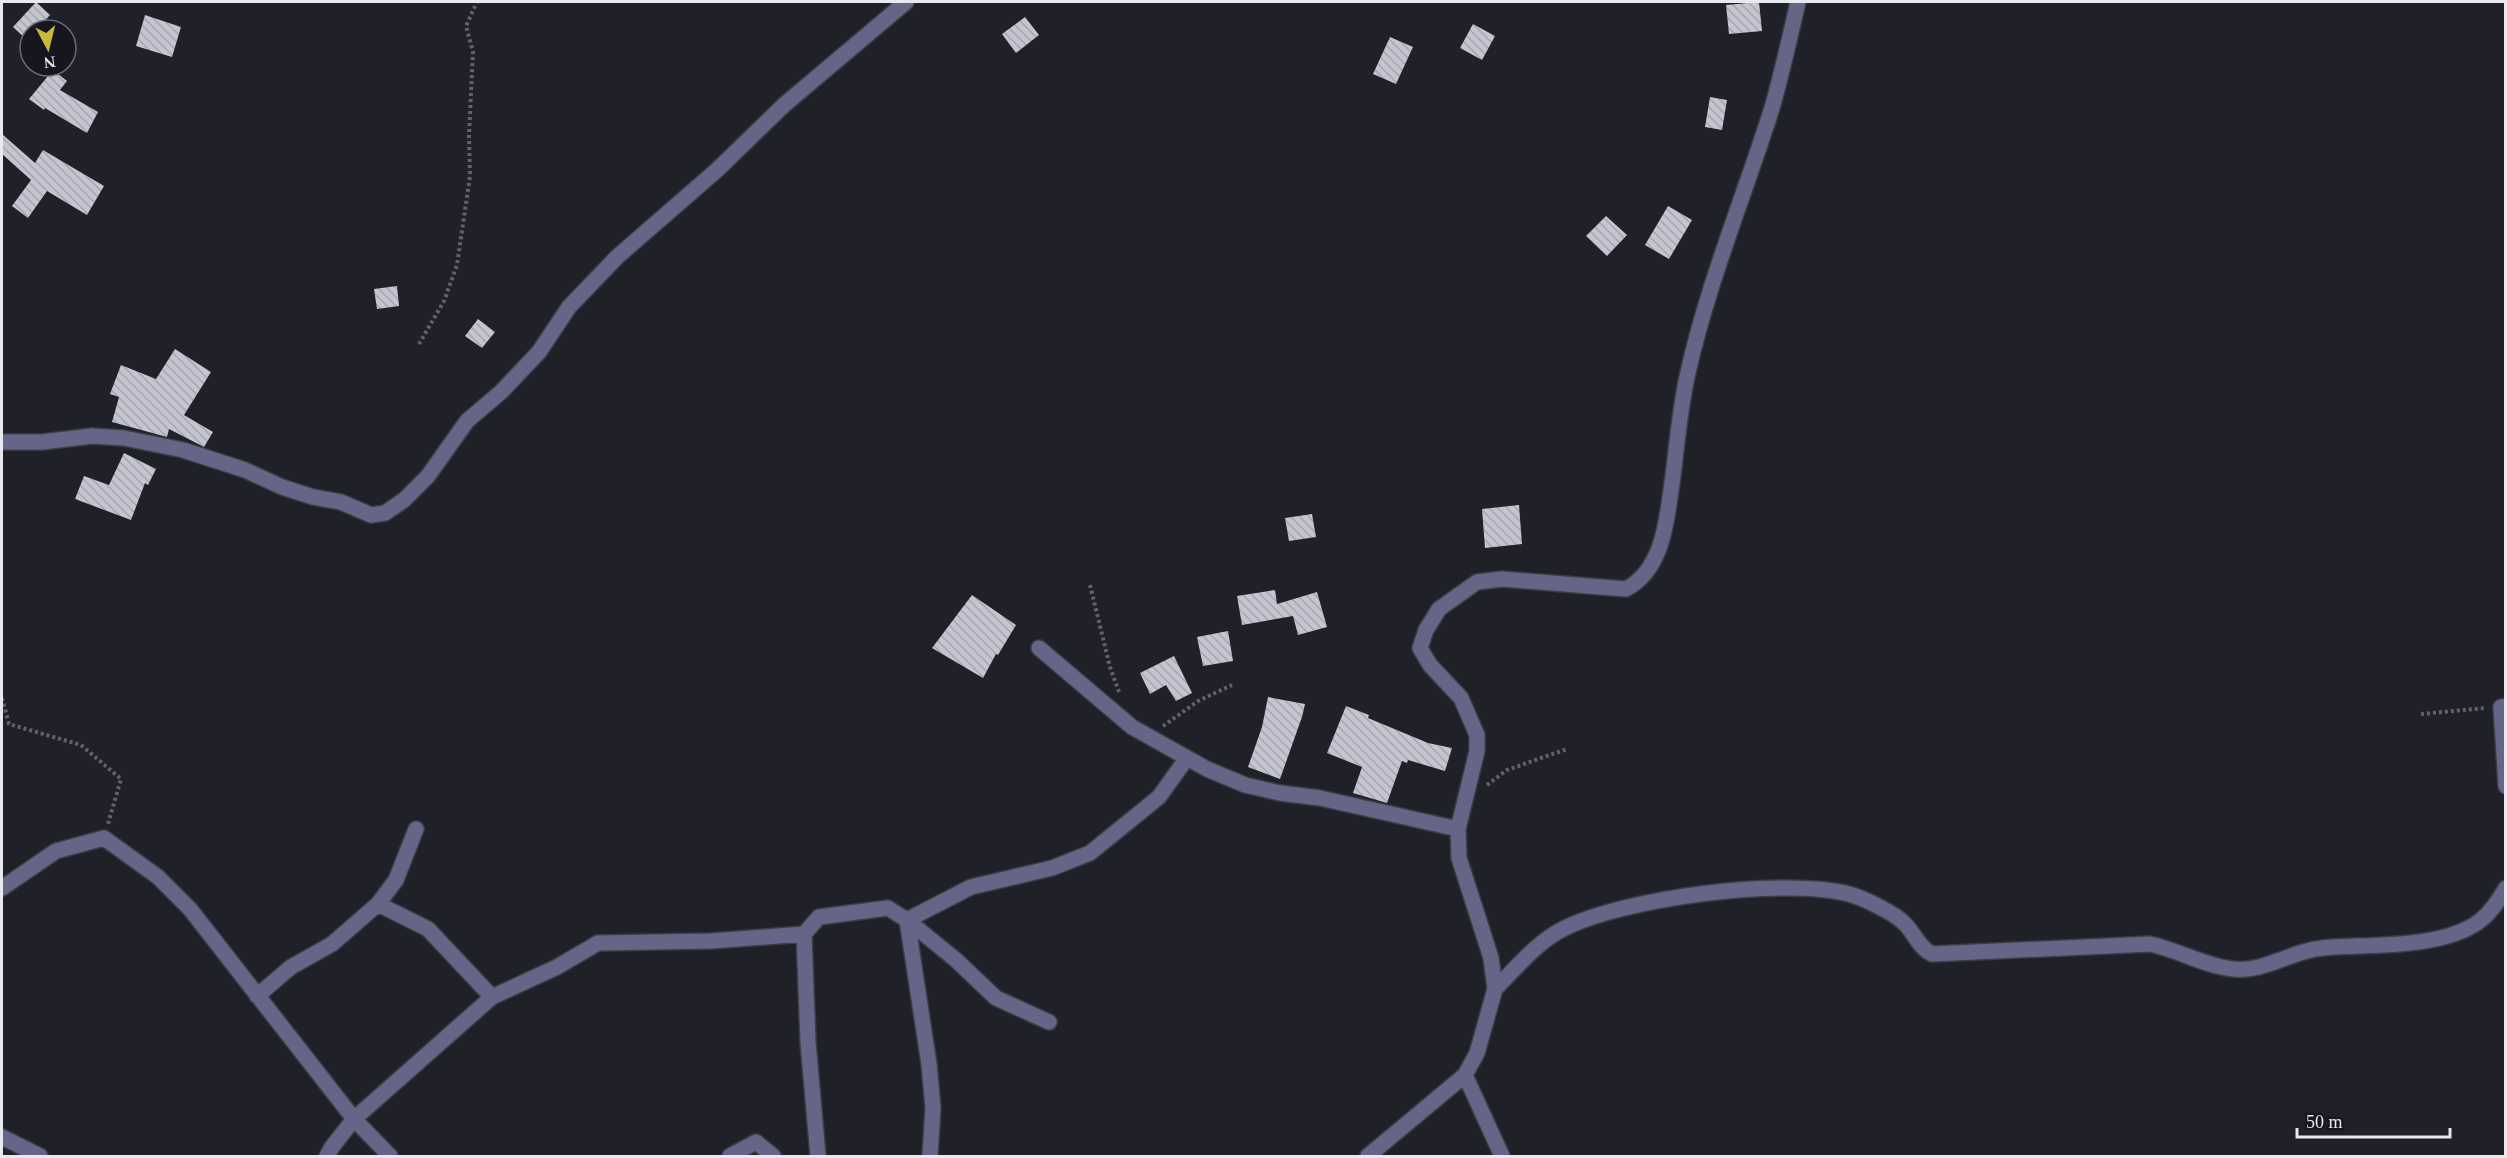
<svg xmlns="http://www.w3.org/2000/svg" width="2507" height="1158" font-family="Georgia,serif">
<style>
.building{fill:url(#building-back-hatch)}
.lines{fill:none;stroke-linecap:round;stroke-linejoin:round}
.minor-casing{stroke:#3b3c44;stroke-width:18}
.path{stroke:#62626a;stroke-width:4;stroke-dasharray:3 3;stroke-linecap:butt}
.minor{stroke:#656687;stroke-width:15}
</style>
<defs>
<pattern id="building-back-hatch" width="6" height="6" patternUnits="userSpaceOnUse" patternTransform="scale(1.5)"><rect width="6" height="6" fill="#c4c5d1"/><path d="M-1 5l2 2M0 0l6 6M5-1l2 2" fill="none" stroke="#a4a5ae"/></pattern>
</defs>
<rect width="100%" height="100%" fill="#1f2028"/>
<!-- building -->
<path class="building" d="M36,2l14,13 -14,15h-6v6l-3,4 -14,-13z
M1759,2l3,29 -33,3 -3,-29z
M145,15l36,12 -9,30 -36,-11z
M1025,17l14,18 -23,18 -14,-19z
M1473,24l22,12 -13,24 -22,-12z
M1390,37l23,10 -17,37 -23,-10z
M53,70l14,11 -7,9 38,22 -11,21 -42,-25 -1,2 -15,-11z
M1710,97l17,3 -5,30 -17,-3z
M2,134l33,29 8,-13 61,36 -17,29 -40,-24 -19,27 -16,-12 19,-26 -29,-26z
M1668,206l24,14 -23,39 -24,-14z
M1606,216l21,19 -20,21 -21,-20z
M397,286l2,20 -22,3 -3,-20z
M478,319l17,13 -13,16 -17,-12z
M175,349l36,23 -27,43 29,17 -9,15 -35,-18 -2,8 -55,-15 7,-25 -9,-3 11,-29 35,14z
M124,453l32,16 -8,16 -3,-2 -14,37 -56,-21 9,-23 25,9z
M1519,505l3,39 -37,4 -3,-39z
M1312,514l4,23 -27,4 -4,-23z
M1275,590l2,14 40,-12 10,35 -29,8 -5,-19 -51,9 -5,-29z
M972,595l44,30 -18,30 -2,-1 -13,24 -51,-30z
M1228,631l5,30 -30,5 -6,-29z
M1174,656l18,37 -16,8 -10,-16 -16,9 -10,-21z
M1268,697l37,7 -3,13 -22,62 -32,-12 14,-40z
M1346,706l23,9 -1,3 60,25 24,5 -7,23 -37,-11 -1,3 -5,-2 -15,42 -34,-10 9,-26 -35,-14z"/>
<g class="lines">
<!-- minor casing -->
<g class="minor-casing">
<path id="minor" d="M2,442h40l50,-6 32,2 59,12 62,20 37,17 31,10 28,5 30,13 14,-2 19,-13 24,-24 39,-55 34,-29 38,-40 30,-45 48,-50 100,-87 67,-65 122,-103
M1039,648l93,79 75,42 38,16 35,8 40,5 138,31
M2506,706l-5,1 5,79
M2,888l54,-37 48,-13 54,39 32,32 164,210 36,37
M378,904l50,25 64,68
M907,920l22,144 4,44 -3,48
M907,920l49,40 40,38 53,24
M804,934l4,108 10,114
M1495,989c21,-21 42,-47 68,-60 61,-31 220,-52 286,-35 14,4 46,19 56,30 10,10 14,24 27,30l218,-10c28,6 55,22 83,25 26,3 50,-12 74,-18 16,-5 34,-4 50,-5 36,-1 94,-2 124,-26 11,-9 18,-20 25,-32
M257,996l34,-29 41,-23 46,-40 18,-24 20,-51
M1465,1075l37,81
M2,1137l38,19
M327,1156l5,-9 22,-28 138,-122 65,-30 41,-24 113,-2 93,-7 15,-17 69,-9 19,12 64,-33 81,-19 38,-15 69,-56 28,-39
M730,1156l26,-14 17,14
M1368,1156l97,-81 12,-22 18,-64 -4,-31 -32,-100 -1,-29 19,-78v-16l-16,-37 -31,-33 -10,-17 6,-18 13,-21 38,-27 25,-3 124,10c39,-21 41,-73 47,-113 4,-33 7,-67 14,-99 20,-92 57,-180 85,-269 10,-35 18,-71 26,-106"/>
</g>
<!-- path -->
<path class="path" d="M419,344l25,-43 13,-36 13,-89 -1,-40 4,-84 -7,-26 11,-24
M1090,585l20,82 9,25
M2,698l7,26 72,21 40,34 -13,45
M2421,714l64,-6
M1163,726l35,-25 34,-16
M1487,785l20,-15 60,-21"/>
<!-- minor -->
<use href="#minor" class="minor"/>
</g>
<!-- border -->
<rect width="2507" height="1158" fill="none" stroke="#e8e8ee" stroke-width="6"/>
<!-- north arrow -->
<g transform="translate(48 48) rotate(173)"><circle r="28" fill="#16161f" stroke="#6a6a72" stroke-width="1.5"/>
<path d="M0-4.5L10 22L0 15L-10 22Z" fill="#c9ba3a"/>
<text y="-9" font-size="16" font-weight="bold" text-anchor="middle" fill="#e8e8ee">N</text>
</g>
<!-- scale -->
<path d="M2297 1128v9h153v-9" fill="none" stroke="#e8e8ee" stroke-width="3"/>
<text x="2306" y="1128" font-size="18" fill="#e8e8ee" stroke="#16161f" stroke-width="4.5" paint-order="stroke">50 m</text>
</svg>
